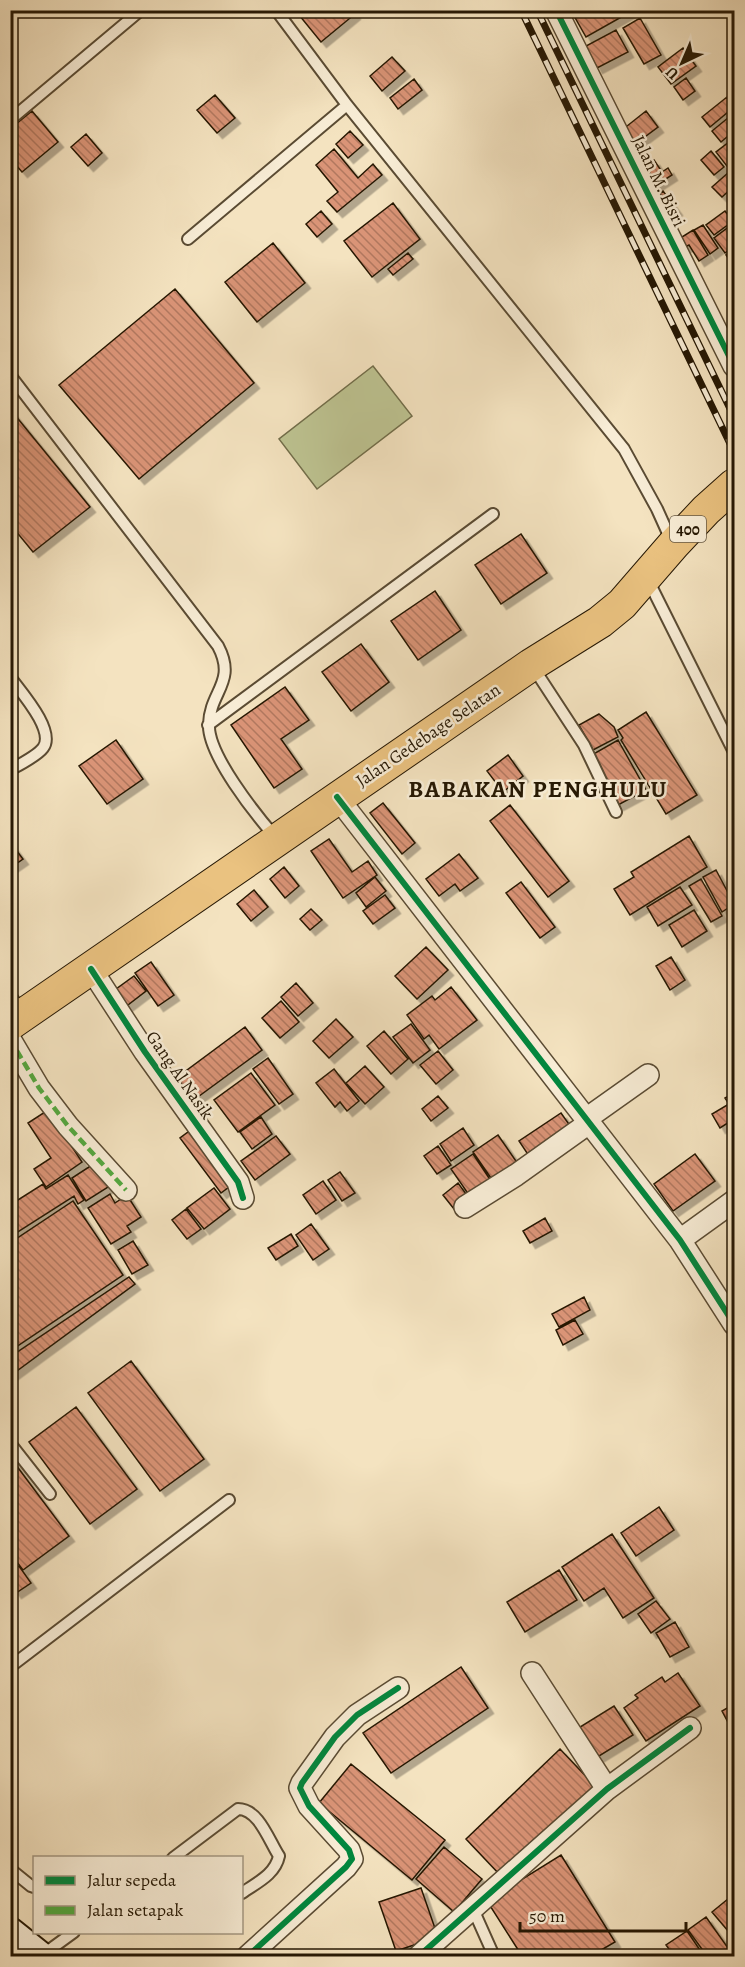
<svg xmlns="http://www.w3.org/2000/svg" width="745" height="1967" font-family="Alegreya,serif">
<style>
.pitch{fill:#bdc391;stroke:#726e4a;stroke-width:1.5}
.building{fill:url(#building-back-hatch);stroke:#261804;stroke-width:1.5;filter:url(#shadow)}
.lines{fill:none;stroke-linecap:round;stroke-linejoin:round}
.service-casing{stroke:#5a4b33;stroke-width:14}
.minor-casing{stroke:#5a4b33;stroke-width:24}
.secondary-casing{stroke:#261804;stroke-width:32}
.primary-casing{stroke:#261804;stroke-width:34}
.service{stroke:#f8edd6;stroke-width:10}
.minor{stroke:#f8edd6;stroke-width:21}
.secondary{stroke:#f8edd6;stroke-width:28}
.primary{stroke:#eac280;stroke-width:32}
.rail-casing{stroke:#261804;stroke-width:7}
.rail{stroke:#f8edd6;stroke-width:4.5;stroke-dasharray:14;stroke-linecap:butt}
.quiet{stroke:#53a940;stroke-width:4.5;stroke-dasharray:9 4.5;stroke-linecap:butt}
.cycleway-casing{stroke:#f8edd6;stroke-width:10}
.cycleway{stroke:#00873e;stroke-width:6}
.labels{text-anchor:middle;stroke-width:5;stroke-linejoin:round;paint-order:stroke}
.shield{fill:#f8edd6;stroke:#655843;stroke-width:1.5}
.shield-label{font-size:16px;font-weight:bold;fill:#261804}
.street-label{font-size:18px;fill:#261804;stroke:#f8edd6}
.district-label{font-size:24px;font-weight:bold;letter-spacing:1.5px;fill:#261804;stroke:#f8edd6}
</style>
<defs>
<pattern id="building-back-hatch" width="6" height="6" patternUnits="userSpaceOnUse" patternTransform="scale(1.5)"><rect width="6" height="6" fill="#da9477"/><path d="M-1 5l2 2M0 0l6 6M5-1l2 2" fill="none" stroke="#b1785f"/></pattern>
<filter id="shadow"><feDropShadow dx="5.5" dy="5.5" stdDeviation="0" flood-color="#0004"/></filter>
</defs>
<rect width="100%" height="100%" fill="#f4e3c0"/>
<filter id="stains"><feTurbulence type="fractalNoise" baseFrequency=".00333" numOctaves="4"/><feColorMatrix values="0 0 0 0 .2 0 0 0 0 .09 0 0 0 0 .02 0 0 0 .5 -.17"/></filter>
<radialGradient id="worn" r=".72"><stop offset=".6" stop-color="#630" stop-opacity="0"/><stop offset="1" stop-color="#630" stop-opacity=".3"/></radialGradient>
<!-- pitch -->
<path class="pitch" d="M373,366l39,50 -95,73 -38,-50z"/>
<!-- building -->
<path class="building" d="M295,10h57l3,4 -34,28z
M580,10h51l1,1 -46,26 -13,-23z
M640,18l21,37 -17,9 -21,-36z
M616,30l12,22 -31,16 -11,-22z
M683,48l13,18 -25,18 -13,-17z
M392,57l13,14 -23,20 -12,-15z
M686,78l9,13 -12,9 -9,-13z
M414,79l8,11 -24,19 -8,-11z
M215,95l20,23 -18,15 -20,-23z
M727,97l7,10 -24,20 -8,-10z
M32,111l26,31 -36,30 -12,-14v-29z
M646,111l12,16 -24,18 -12,-15z
M734,113v18l-13,11 -9,-11z
M350,131l13,14 -15,13 -12,-14z
M86,134l16,19 -14,13 -17,-19z
M733,139l1,2 -1,33 -17,-22z
M334,149l24,29 15,-14 9,11 -45,37 -10,-11 11,-9 -22,-27z
M711,151l13,16 -10,8 -13,-15z
M654,160l8,12 6,-4 4,7 -17,11 -13,-18z
M729,172l3,4 2,-2v12l-12,11 -10,-10z
M663,191l14,19 -11,7 -13,-18z
M393,203l27,36 -48,38 -28,-36z
M321,211l11,13 -15,13 -11,-13z
M725,211l8,10 -19,14 -8,-10z
M734,223v23l-9,7 -11,-15z
M703,225l15,23 -8,6 -16,-24z
M693,230l15,25 -9,6 -10,-16 -10,5 -5,-8z
M273,243l32,40 -48,39 -32,-40z
M734,248v19l-8,-12z
M408,253l5,6 -20,16 -5,-6z
M175,289l79,94 -115,96 -80,-94z
M10,409l80,98 -57,45 -23,-28z
M521,534l26,39 -46,31 -26,-39z
M435,591l26,39 -43,30 -27,-39z
M361,644l28,38 -38,29 -29,-39z
M285,687l24,33 -28,19 21,30 -28,19 -43,-63z
M646,712l51,83 -31,19 -45,-74 2,-2 -5,-8z
M599,714l15,13 4,10 -25,13 -14,-25z
M116,740l27,39 -36,25 -28,-38z
M618,740l28,50 -28,15 -28,-49z
M508,755l15,21 -20,16 -16,-21z
M383,803l32,40 -13,11 -32,-41z
M510,805l59,76 -21,16 -58,-76z
M689,836l18,31 -77,48 -16,-26 20,-12 -3,-5z
M329,839l23,33 16,-11 9,14 -34,23 -32,-47z
M10,842l13,17 -13,9z
M459,854l19,24 -18,13 -5,-7 -16,12 -13,-17z
M284,867l15,19 -14,12 -15,-19z
M716,870l18,34 -12,8 -19,-35z
M375,877l11,14 -20,16 -10,-14z
M701,879l21,37 -11,6 -22,-36z
M521,882l34,45 -15,11 -34,-45z
M680,887l12,18 -34,21 -11,-19z
M254,890l14,17 -17,14 -14,-17z
M385,895l10,13 -22,16 -10,-13z
M311,909l11,11 -12,10 -10,-11z
M694,910l13,21 -25,16 -13,-22z
M426,947l22,23 -31,29 -22,-23z
M671,957l14,23 -15,10 -14,-24z
M151,962l23,33 -16,11 -23,-33z
M134,976l12,15 -22,17 -12,-16z
M296,983l17,20 -15,13 -17,-19z
M451,987l26,33 -38,29 -10,-14 -5,4 -17,-24 25,-19 3,4z
M281,1001l18,21 -19,16 -18,-20z
M336,1019l17,18 -24,21 -16,-17z
M411,1024l19,26 -17,13 -20,-26z
M245,1027l17,23 -71,52 -16,-23z
M384,1031l24,28 -17,15 -24,-28z
M438,1051l15,19 -17,14 -16,-19z
M268,1058l25,36 -14,10 -26,-35z
M365,1066l19,21 -19,17 -19,-21z
M334,1069l25,32 -12,10 -7,-9 -5,5 -19,-24z
M251,1073l24,32 -37,27 -24,-32z
M734,1093v26l-14,9 -8,-14 17,-10 -4,-6z
M438,1096l10,12 -17,13 -9,-12z
M48,1110l34,52 -36,25 -12,-18 17,-11 -23,-35z
M561,1113l12,17 -42,29 -12,-18z
M261,1117l11,17 -20,15 -12,-17z
M196,1126l41,55 -16,12 -41,-55z
M463,1128l11,17 -23,16 -11,-17z
M498,1135l20,29 -25,17 -20,-29z
M276,1136l14,18 -35,26 -14,-19z
M438,1146l13,19 -14,9 -13,-18z
M473,1154l18,27 -22,14 -18,-26z
M695,1154l20,27 -42,30 -19,-27z
M92,1165l21,19 -27,17 -14,-23z
M340,1172l15,21 -13,8 -14,-21z
M68,1175l16,25 -6,4 -4,-8 -64,41v-32l33,-21 3,5z
M323,1181l13,19 -20,14 -13,-19z
M458,1183l11,15 -15,11 -11,-14z
M214,1188l16,21 -26,20 -17,-21z
M110,1194l5,9 12,-8 14,22 -14,9 4,6 -20,12 -23,-36z
M73,1201l50,74 -113,76v-108z
M186,1209l15,20 -14,10 -15,-19z
M545,1218l7,13 -22,12 -7,-12z
M311,1224l18,25 -16,11 -17,-25z
M291,1234l7,12 -22,14 -8,-12z
M133,1241l15,24 -16,9 -14,-24z
M129,1277l6,7 -125,92v-19z
M584,1297l6,13 -31,17 -7,-13z
M575,1320l8,14 -20,11 -7,-15z
M131,1361l73,98 -44,32 -72,-98z
M76,1407l61,82 -47,35 -61,-82z
M10,1457l59,79 -46,34 -13,-17z
M659,1507l15,23 -38,26 -15,-23z
M612,1534l42,64 -31,20 -19,-30 -20,13 -22,-34z
M19,1566l12,17 -15,10 -6,-8v-13z
M559,1570l18,30 -52,32 -18,-30z
M656,1601l14,18 -19,14 -13,-19z
M675,1622l14,25 -19,10 -14,-24z
M461,1667l27,41 -97,65 -28,-40z
M678,1673l22,33 -54,35 -22,-33 14,-10 -3,-3 27,-18 3,5z
M734,1704v19l-4,3 -8,-15z
M614,1706l19,29 -42,26 -19,-29z
M560,1749l35,37 -94,90 -35,-37z
M351,1764l94,76 -33,40 -93,-77z
M444,1847l38,32 -28,33 -38,-33z
M561,1855l54,87 -24,14h-69l-35,-55z
M421,1888l17,49 -42,14 -17,-49z
M734,1894v44l-22,-26z
M706,1917l22,31 -12,8h-9l-19,-26z
M687,1931l17,25h-30l-8,-11z"/>
<g class="lines">
<!-- service casing -->
<g class="service-casing">
<path id="service" d="M276,10l71,95 277,344 33,60 14,31
M10,120l131,-110
M188,239l159,-134
M10,375l208,271c19,36 -8,45 -9,78 -2,30 47,91 67,114
M648,580l86,172
M533,667l51,78 32,67
M10,677c11,15 46,54 33,71 -6,8 -24,17 -33,22
M208,725l285,-211
M10,995l12,17
M10,1443l40,51
M10,1667l219,-167
M173,1858l65,-49c21,0 31,32 41,47 -4,19 -23,27 -37,37
M10,1869l21,17 3,1
M473,1909l21,47
M41,1956l33,-24"/>
</g>
<!-- minor casing -->
<g class="minor-casing">
<path id="minor" d="M556,10l178,356
M337,797l343,443 54,84
M91,969l54,83 93,130 5,16
M10,1039l29,49 29,38 58,64
M586,1119l62,-44
M465,1207l51,-32 73,-52
M680,1240l54,-39
M532,1673l75,116
M248,1956l98,-89 6,-8 -3,-9 -40,-44 -9,-18 2,-5 33,-46 22,-22 41,-27
M419,1956l188,-167 83,-61"/>
</g>
<!-- secondary casing -->
<g class="secondary-casing">
<path id="secondary" d="M10,1932l30,24"/>
</g>
<!-- primary casing -->
<g class="primary-casing">
<path id="primary" d="M10,1024l521,-359 69,-43 22,-18 52,-60 32,-34 28,-25"/>
</g>
<!-- service -->
<use href="#service" class="service"/>
<!-- minor -->
<use href="#minor" class="minor"/>
<!-- secondary -->
<use href="#secondary" class="secondary"/>
<!-- primary -->
<use href="#primary" class="primary"/>
<!-- rail casing -->
<g class="rail-casing">
<path id="rail" d="M521,10l213,442
M537,10l197,407"/>
</g>
<!-- rail -->
<use href="#rail" class="rail"/>
<!-- quiet -->
<path class="quiet" d="M10,1039l29,49 29,38 58,64"/>
<!-- cycleway casing -->
<g class="cycleway-casing">
<path id="cycleway" d="M556,10l178,356
M337,797l343,443 54,84
M91,969l54,83 93,130 5,16
M248,1956l98,-89 6,-8 -3,-9 -40,-44 -9,-18 2,-5 33,-46 22,-22 41,-27
M419,1956l188,-167 83,-61"/>
</g>
<!-- cycleway -->
<use href="#cycleway" class="cycleway"/>
</g>
<g class="labels">
<!-- shield labels -->
<rect class="shield" x="670" y="516" width="36" height="26" rx="4.5"/>
<g class="shield-label">
<text x="688" y="535">400</text>
</g>
<!-- street labels -->
<g class="street-label">
<text transform="translate(659 181) rotate(64)" y="6">Jalan M. Bisri</text>
<text transform="translate(428 735) rotate(-34)" y="6">Jalan Gedebage Selatan</text>
<text transform="translate(180 1075) rotate(55)" y="6">Gang Al Nasik</text>
</g>
<!-- district labels -->
<g class="district-label">
<text x="538" y="797">BABAKAN PENGHULU</text>
</g>
</g>
<!-- margin -->
<rect width="745" height="1967" fill="none" stroke="#f4e3c0" stroke-width="36"/>
<rect x="12" y="12" width="721" height="1943" fill="none" stroke="#261804" stroke-width="3"/>
<rect x="18" y="18" width="709" height="1931" fill="none" stroke="#261804" stroke-width="1.5"/>
<!-- legend -->
<rect x="33" y="1856" width="210" height="78" fill="#f8edd6" stroke="#a49882" stroke-width="1.5"/>
<rect x="45" y="1876" width="30" height="9" fill="#00873e" stroke="#a49882" stroke-width="1.5"/>
<text x="87" y="1886" font-size="18" fill="#261804">Jalur sepeda</text>
<rect x="45" y="1906" width="30" height="9" fill="#53a940" stroke="#a49882" stroke-width="1.5"/>
<text x="87" y="1916" font-size="18" fill="#261804">Jalan setapak</text>
<!-- north arrow -->
<g transform="translate(682 63) rotate(224)" stroke="#f8edd6" stroke-width="4.5" paint-order="stroke">
<path d="M0-4.5L10 22L0 15L-10 22Z" fill="#261804"/>
<text y="-9" font-size="16" font-weight="bold" text-anchor="middle" fill="#261804">U</text>
</g>
<!-- scale -->
<path d="M520 1922v9h166v-9" fill="none" stroke="#261804" stroke-width="3"/>
<text x="529" y="1922" font-size="18" fill="#261804" stroke="#f8edd6" stroke-width="4.5" paint-order="stroke">50 m</text>
<rect width="100%" height="100%" filter="url(#stains)"/>
<rect width="100%" height="100%" fill="url(#worn)"/>
</svg>
